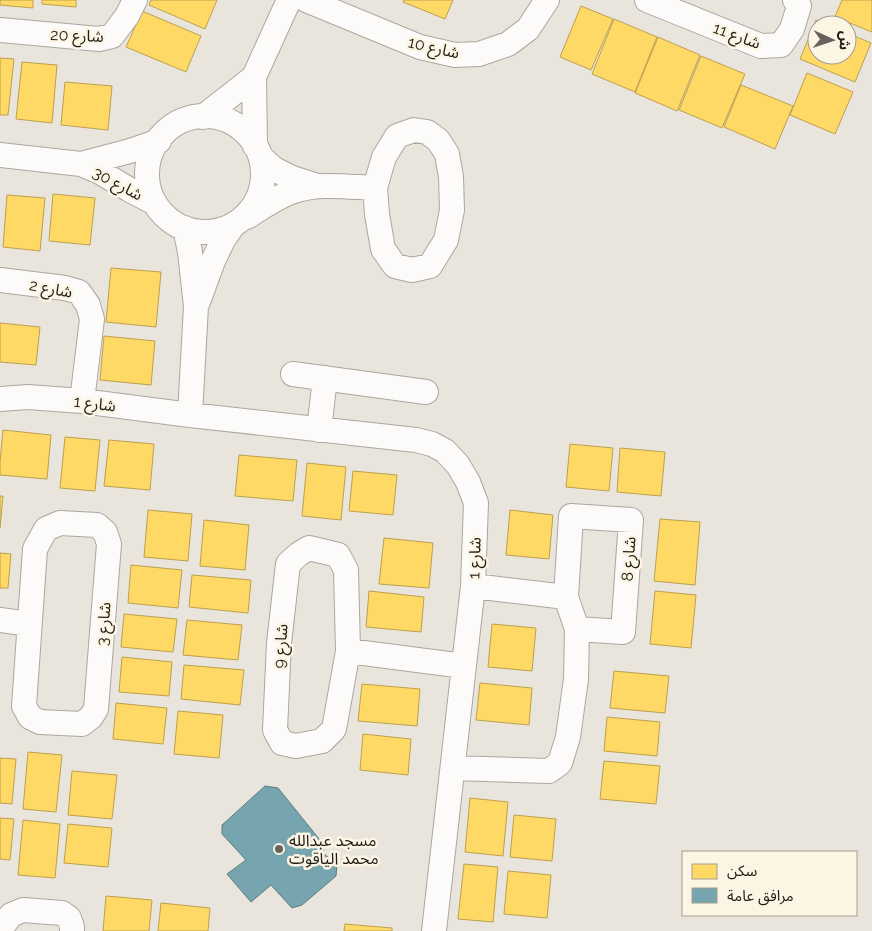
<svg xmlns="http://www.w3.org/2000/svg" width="872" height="931" font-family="Raleway,'Noto Sans Arabic',sans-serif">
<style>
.homes{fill:#ffd966;stroke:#bca04e}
.public{fill:#76a5af;stroke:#5c7c81}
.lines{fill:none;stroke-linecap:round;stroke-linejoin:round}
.minor-casing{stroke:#aaa7a0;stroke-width:26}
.minor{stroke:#fcfbfa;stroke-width:24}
.poi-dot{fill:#66625c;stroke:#fdf5e4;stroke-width:2}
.labels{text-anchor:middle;stroke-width:5;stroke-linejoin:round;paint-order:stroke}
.street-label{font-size:16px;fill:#1f1c16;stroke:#fdf5e4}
.poi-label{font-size:16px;fill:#1f1c16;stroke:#fdf5e4;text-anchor:start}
</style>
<rect width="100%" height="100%" fill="#e9e5dd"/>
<!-- homes -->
<path class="homes" d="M0,0h33v8l-33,-3z
M42,0h34v7l-34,-3z
M151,0h66l-12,29 -56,-24z
M404,0h49l-8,19 -42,-17z
M842,0h30v32l-37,-15z
M581,6l32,13 -22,51 -31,-13z
M142,11l59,25 -15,36 -60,-25z
M614,19l43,18 -22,55 -43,-18z
M816,20l13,5h-12v30h30v-22l24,10 -16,39 -55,-23z
M658,37l42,18 -23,56 -42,-18z
M701,56l44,18 -23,54 -43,-18z
M0,58l14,1 -6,56h-8z
M22,62l35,3 -5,58 -36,-4z
M807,73l46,19 -18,42 -45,-19z
M65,82l47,4 -4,44 -47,-5z
M741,85l52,21 -18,43 -51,-22z
M53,194l42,4 -5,47 -41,-4z
M7,195l38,3 -5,53 -37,-4z
M111,268l50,4 -5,55 -50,-5z
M0,323l40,4 -4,38 -36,-3z
M104,336l51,5 -4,44 -51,-5z
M3,430l48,5 -4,44 -47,-4v-13z
M65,437l35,3 -5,51 -35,-3z
M109,440l45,4 -4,46 -46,-4z
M570,444l43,4 -4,43 -43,-4z
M620,448l45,4 -4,44 -44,-4z
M239,455l58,5 -4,41 -58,-5z
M307,463l39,4 -5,53 -39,-4z
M353,471l44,4 -4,40 -44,-4z
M0,496h3l-3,32z
M148,510l44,4 -4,47 -44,-4z
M510,510l43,5 -4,44 -43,-4z
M660,519l40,3 -5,63 -41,-4z
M204,520l45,5 -4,45 -45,-4z
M384,538l49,5 -4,45 -50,-4z
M0,553l11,1 -3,34h-8z
M131,565l51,5 -4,38 -50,-5z
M192,575l59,5 -3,33 -59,-6z
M369,591l55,6 -3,35 -55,-5z
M655,591l41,4 -5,53 -41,-4z
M124,614l53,5 -4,33 -52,-5z
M187,620l55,5 -4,35 -55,-5z
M492,624l44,4 -4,43 -44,-4z
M122,657l50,5 -3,34 -50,-4z
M184,665l60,5 -4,35 -59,-6z
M614,671l55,5 -4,37 -55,-5z
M480,683l52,5 -3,37 -53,-5z
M362,684l58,5 -3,37 -59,-5z
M116,703l51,5 -4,36 -50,-5z
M178,711l45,4 -4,43 -45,-4z
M607,717l53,5 -3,34 -53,-5z
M363,734l48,5 -3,36 -48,-5z
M28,752l34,3 -6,57 -33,-3z
M0,758l16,1 -4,45 -12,-1z
M604,761l56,5 -4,38 -56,-5z
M72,771l45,4 -5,44 -44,-4z
M470,798l38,4 -5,54 -38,-4z
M514,815l42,4 -4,42 -42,-4z
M0,818l14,1 -4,41 -10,-1z
M23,820l37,4 -5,54 -37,-3z
M68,824l44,4 -4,39 -44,-4z
M464,864l34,3 -5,55 -35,-3z
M508,871l43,4 -4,43 -43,-4z
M106,896l46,4 -3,31h-46z
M161,903l49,5 -2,23h-50z
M345,924l47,4v3h-48z"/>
<!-- public -->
<path class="public" d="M265,786l13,2 46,57 -1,8 14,12 -1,11 -34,29 -10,3 -21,-23 -20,17 -24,-28 19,-14 -24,-26v-9z"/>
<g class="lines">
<!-- minor casing -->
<g class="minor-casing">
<path id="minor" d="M306,0l114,47 35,8 24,-1 29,-10 20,-15 19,-29
M647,0l114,46 20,-1 11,-16 7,-23 -4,-6
M0,30l99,9 13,-3 15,-20 8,-16
M147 174a58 58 0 1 1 116 0a58 58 0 1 1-116 0Z
M203,117l51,-40
M414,130l13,2 11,8 9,14 4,23 1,33 -6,30 -16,26 -18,4 -17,-4 -12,-17 -6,-35 -2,-26 9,-31 13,-21z
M255,146l-1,-69 35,-77
M0,155l81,9 19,8 30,18 25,13
M261,157l13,12 18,9 25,8
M81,164l49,-13 29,-10
M247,217c14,-9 28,-19 44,-25 26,-10 57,-5 84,-4
M185,228l5,24 6,54 -6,109
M0,280l65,8 14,4 9,13 4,14 -10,82
M198,302l15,-41 10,-21 11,-16
M293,374l133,18
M0,399l28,-2 54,4 108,14 226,25 16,4 13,7 13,14 10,17 8,21 -3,83 -39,345
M319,430l6,-52
M60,523l37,2 8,7 4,12 -13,165 -5,8 -9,7 -42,-2 -10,-5 -6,-11 11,-157 11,-20z
M309,548l29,7 8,15 2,81 -14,78 -12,12 -26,5 -14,-3 -7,-13 4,-87 9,-79 11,-10z
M566,597l5,-81 60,4 -8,112 -46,-3
M0,620l29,4
M348,651l116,15
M453,768l96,3 11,-8 8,-26 8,-58 1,-50 -11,-32 -93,-11
M2,931v-4l9,-12 12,-5 39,3 7,5 3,9v4"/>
</g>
<!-- minor -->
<use href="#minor" class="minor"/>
</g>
<!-- markers -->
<circle class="poi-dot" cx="279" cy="849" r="5"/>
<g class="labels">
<!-- street labels -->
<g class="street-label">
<text transform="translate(77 35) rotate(2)" y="6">شارع 20</text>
<text transform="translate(737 35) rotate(20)" y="6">شارع 11</text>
<text transform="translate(434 47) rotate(13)" y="6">شارع 10</text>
<text transform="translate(118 183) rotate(28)" y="6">شارع 30</text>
<text transform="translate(51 288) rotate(10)" y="6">شارع 2</text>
<text transform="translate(95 403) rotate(7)" y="6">شارع 1</text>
<text transform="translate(474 558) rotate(-88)" y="6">شارع 1</text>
<text transform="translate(628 559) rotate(-86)" y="6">شارع 8</text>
<text transform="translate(103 624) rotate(-86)" y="6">شارع 3</text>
<text transform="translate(280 646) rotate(-86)" y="6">شارع 9</text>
</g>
<!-- poi labels -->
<g class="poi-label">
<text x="289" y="846">مسجد عبدالله<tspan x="289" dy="18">محمد الياقوت</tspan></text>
</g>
</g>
<!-- legend -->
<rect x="682" y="851" width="175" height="65" fill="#fdf5e4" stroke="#a49e92"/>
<rect x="692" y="864" width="25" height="15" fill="#ffd966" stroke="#a49e92"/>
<text x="727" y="876" font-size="15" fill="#1f1c16">سكن</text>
<rect x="692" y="888" width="25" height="15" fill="#76a5af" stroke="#a49e92"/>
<text x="727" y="901" font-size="15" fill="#1f1c16">مرافق عامة</text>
<!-- north arrow -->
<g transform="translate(832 40) rotate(93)"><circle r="24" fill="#fdf5e4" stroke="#a49e92"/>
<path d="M0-4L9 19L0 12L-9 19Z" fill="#66625c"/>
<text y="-8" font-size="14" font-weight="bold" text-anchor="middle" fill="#1f1c16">ش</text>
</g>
</svg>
